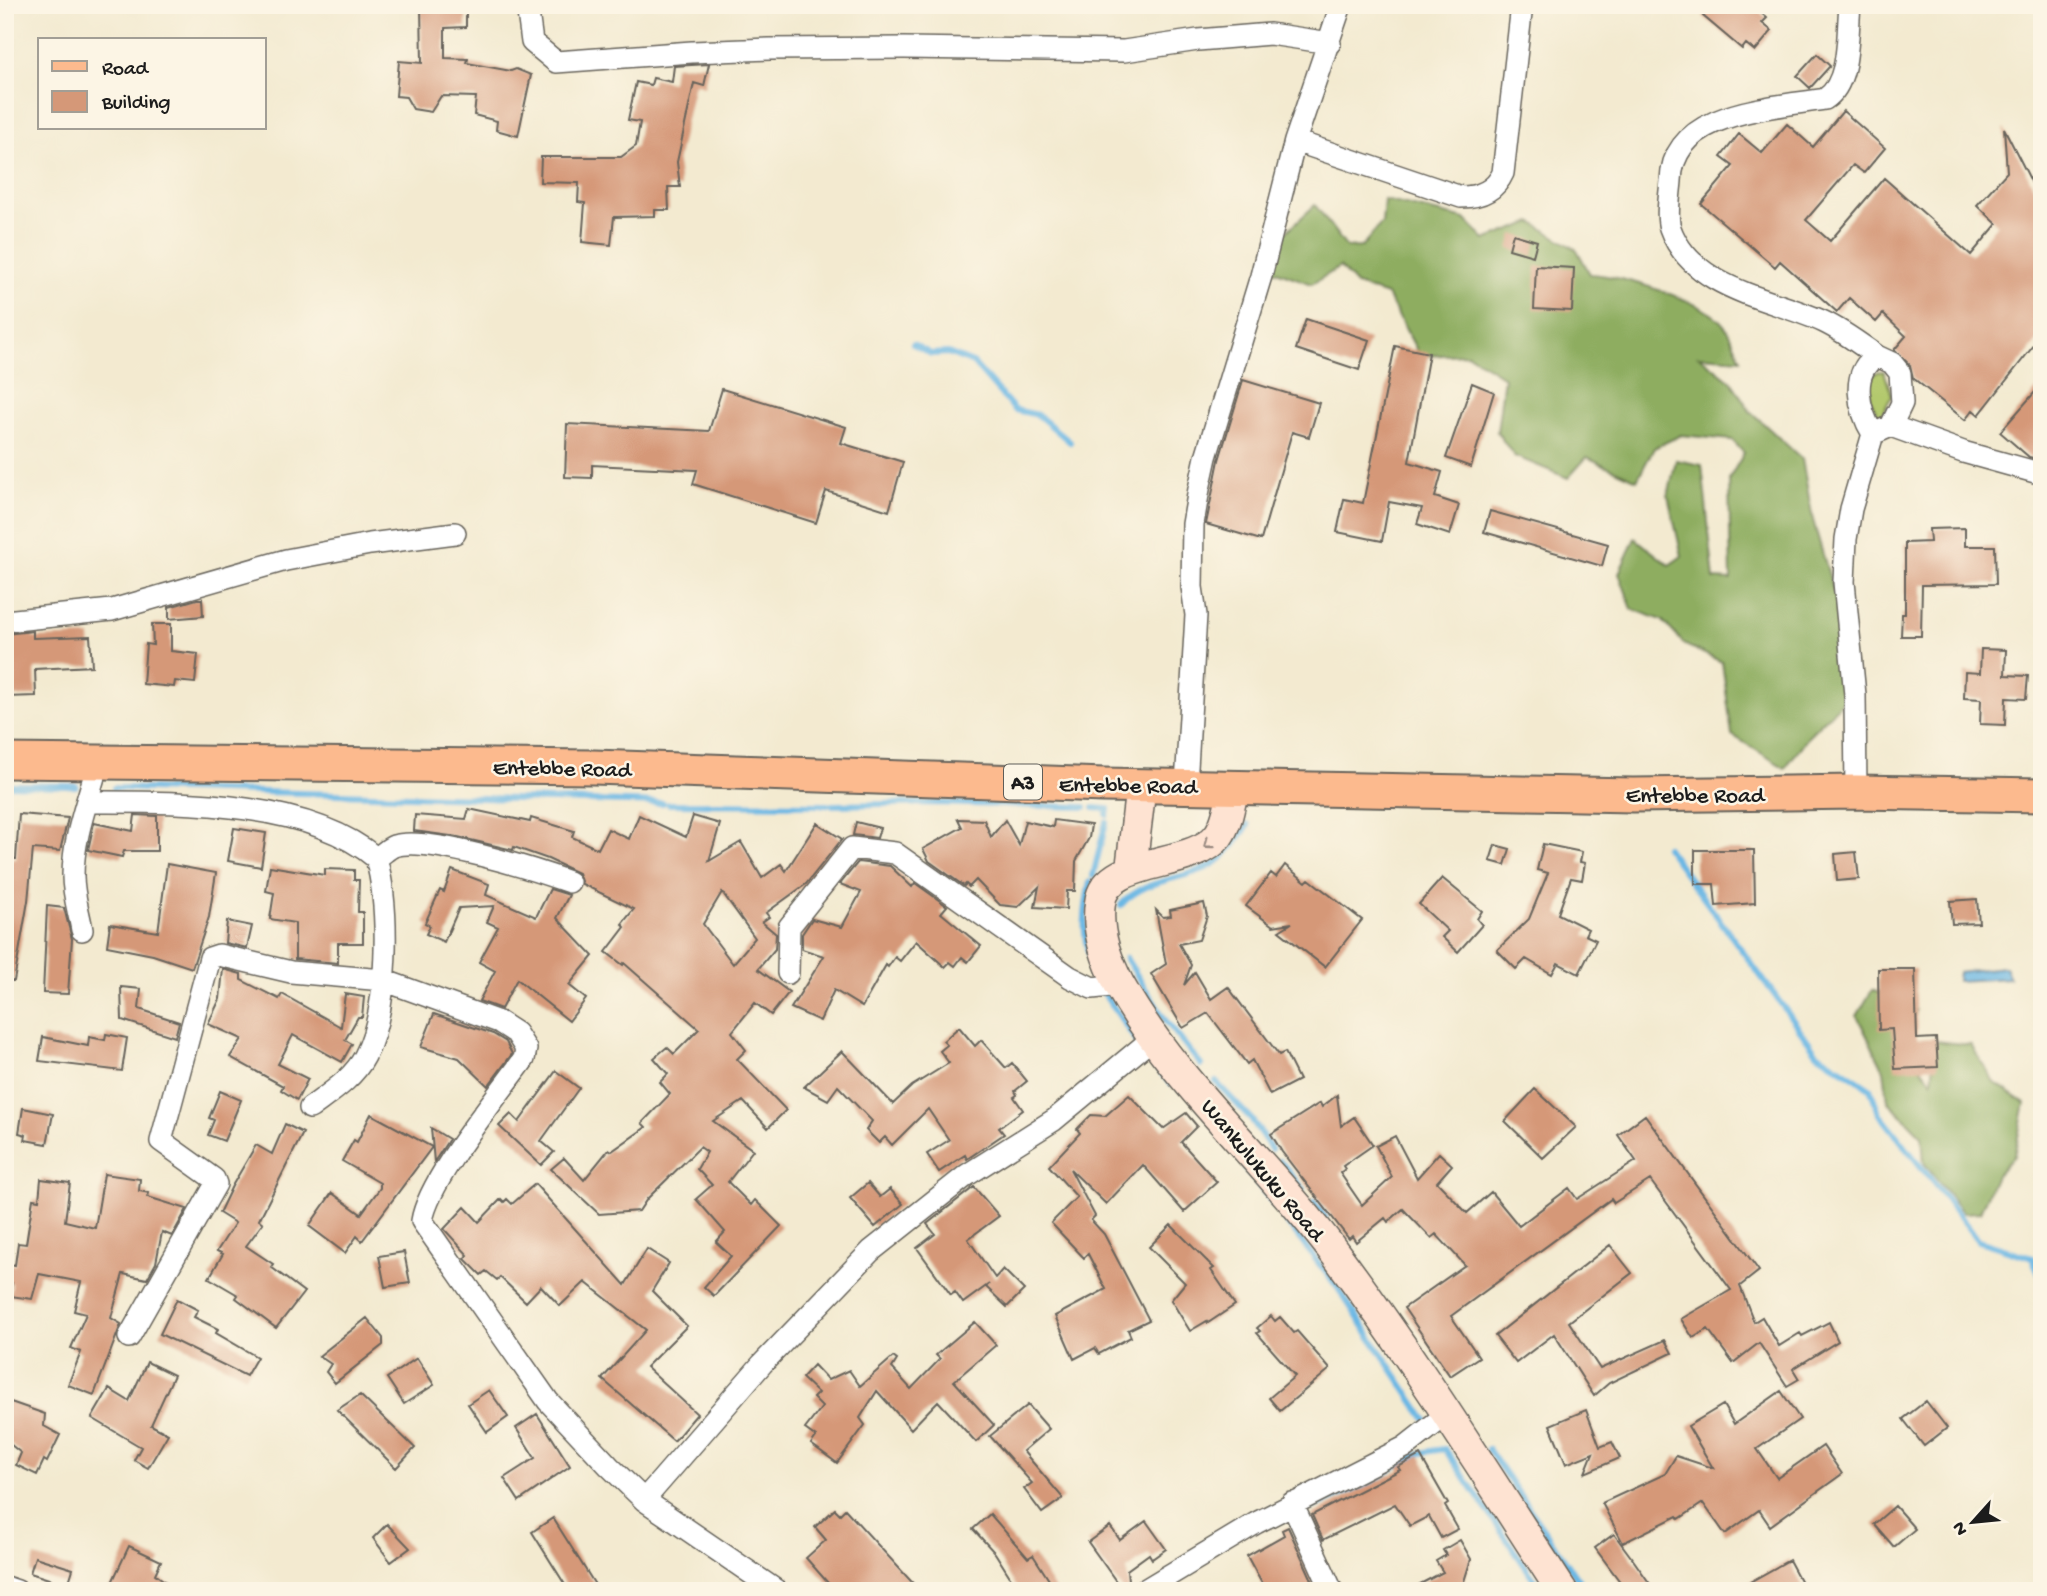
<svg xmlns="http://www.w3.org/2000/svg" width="2047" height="1596" font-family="'Gochi Hand',sans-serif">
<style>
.green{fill:#b3c96d;stroke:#687244;stroke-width:2}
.forest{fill:#8ead60;stroke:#55643e;stroke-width:2}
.water{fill:#6ab7e4;stroke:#436a80;stroke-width:2}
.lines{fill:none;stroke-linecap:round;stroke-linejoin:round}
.stream{stroke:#6ab7e4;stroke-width:6}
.building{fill:#d59878;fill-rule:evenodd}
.minor-casing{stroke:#67645b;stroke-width:24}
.secondary-casing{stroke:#67645b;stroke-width:33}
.primary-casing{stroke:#67645b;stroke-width:37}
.minor{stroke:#fff;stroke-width:21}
.secondary{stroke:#fee3d2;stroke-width:30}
.primary{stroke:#fcba8e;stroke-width:33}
.oneway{stroke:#988980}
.labels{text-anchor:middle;stroke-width:5;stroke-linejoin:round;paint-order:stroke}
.shield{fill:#fcf5e5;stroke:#5f5d58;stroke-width:2}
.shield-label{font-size:21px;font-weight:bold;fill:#1c1c1c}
.street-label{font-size:23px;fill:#1c1c1c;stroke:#fcf5e5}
</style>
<rect width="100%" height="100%" fill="#fcf5e5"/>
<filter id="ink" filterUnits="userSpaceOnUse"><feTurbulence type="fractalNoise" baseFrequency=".0143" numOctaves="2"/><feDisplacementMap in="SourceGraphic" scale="14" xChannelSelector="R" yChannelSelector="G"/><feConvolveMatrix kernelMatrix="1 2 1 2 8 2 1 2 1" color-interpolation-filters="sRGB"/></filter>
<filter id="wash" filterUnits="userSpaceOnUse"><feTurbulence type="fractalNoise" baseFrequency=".00686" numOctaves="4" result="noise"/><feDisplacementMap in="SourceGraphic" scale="28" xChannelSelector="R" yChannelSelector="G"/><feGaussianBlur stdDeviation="1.57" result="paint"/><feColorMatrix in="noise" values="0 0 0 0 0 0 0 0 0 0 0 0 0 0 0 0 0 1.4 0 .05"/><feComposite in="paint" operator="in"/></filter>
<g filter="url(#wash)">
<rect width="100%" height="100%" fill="#f3ead0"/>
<!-- green -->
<path class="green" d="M1884,371l8,25 -13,22 -9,-19v-20l7,-7z"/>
<!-- forest -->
<path class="forest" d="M1384,200l81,19 20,21 47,-18 45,28 13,24c31,1 115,27 134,51 7,9 12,24 17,34l-42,-3 32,25 19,30 52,48 11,61 24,83 14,91 -39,38 -27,36 -53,-33 -10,-73 -37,-17 -23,-25 -30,-11 -13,-36 16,-35 34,27 13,-9 -14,-60 8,-36 26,5 12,114 17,1 -2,-101 15,-26 -12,-13 -51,-5 -27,13 -17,32 -50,-23 -19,21 -54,-22 -17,-24 7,-55 -36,-23 -48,2 -33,-61 -31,-10 -16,-18 -28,17 -41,-15 3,-26 41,-38 32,43 14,-1 21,-24z
M1872,990l44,20 -7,44 23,27 4,-40 35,4 23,37 31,21 -11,53 -18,19 -16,37 -17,1 -39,-50 -2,-27 -34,-35 -4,-31 -27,-54z"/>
<!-- water -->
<path class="water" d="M2005,967l5,11 -53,3 1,-9z"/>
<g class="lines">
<!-- stream -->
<path class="stream" d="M913,344l18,10 17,-1 25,10 42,47 23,5 32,27
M5,785l71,1
M114,788l549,15
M669,804l158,1
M832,805l103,-2 109,3
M1049,806l36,1
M1094,808l14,1 -1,6
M1666,847l151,206 53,35 9,25 100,128 53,17 10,21
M1093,876l13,-54
M1090,882c-8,40 -8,57 6,95
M1121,905c21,-25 58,-25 85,-37 19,-8 31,-27 42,-43
M1126,958l40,63 35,44
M1104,993l34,51
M1154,1064l17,20
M1216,1082l36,38 19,29
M1280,1161l23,28
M1245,1168l31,39
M1314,1202l11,15
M1284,1219l54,69 90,135
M1488,1449l98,142
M1310,1508c23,-10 49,-19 70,-32 28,-17 30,-23 65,-27l97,142"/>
</g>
<g id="blocks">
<!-- building -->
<path class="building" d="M421,5h45v22l-21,1v30l23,1 -1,4 44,8 5,-2 15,6 -13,61 -22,-6 1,-9 -23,-6 2,-18 -35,-1 -10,16 -18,-3 -7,-12 -10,-1 3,-35 23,2z
M1712,5h40l15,13 -5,5 10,8 -17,20 -9,-7 -4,5 -39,-33z
M1817,54l13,12 -20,22 -13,-12z
M709,64l-5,22 -10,-3 -17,79 3,25h-12l1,23h-14v6l-41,1 -3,28 -29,-3 3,-39 -7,-1 1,-19 -39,-1 1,-25h80l15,-11 4,-24 -12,-2 8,-38 15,3 2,-7 19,4 2,-16z
M1843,111l42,37 -21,25 -11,-8 -47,55 24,21 54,-63 87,77 26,-31 -20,-19 30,-33 -3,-44 38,75v132l-63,80 -6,-5 -8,10 -52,-42 -3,-13 -16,-15 12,-14 -23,-22 -7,8 -27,-24 -12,14 -57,-51 -5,6 -74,-63 32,-38 -12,-9 18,-23 23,19 25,-29 26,23z
M1513,234l24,7 -4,15 -24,-7z
M1536,266l38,2 -2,43 -38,-2z
M1306,319l63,21 -10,30 -63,-21z
M1395,346l34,7 -20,109 33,10 -7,25 24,8 -9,30 -33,-11 5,-16 -33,-6 -7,39 -45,-9 7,-33 19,4z
M1243,380l76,23 -10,34 -17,-5 -31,108 -55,-16 13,-64z
M1472,383l22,9 -23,75 -25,-9z
M2042,384v76l-13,-3 -29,-25z
M722,389l124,38 -5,16 62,19 -14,49 -63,-20 -10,32 -123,-39 4,-14 -105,-5v13l-27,-1 2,-53 142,7z
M1490,511l118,33 -6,22 -118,-34z
M1965,528v18h30l1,38 -74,1 -1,51h-20l1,-22h3v-71l25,-1 -1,-13z
M197,599h5l1,17 -34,3v-12z
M152,624h19v27l27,3 -3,29 -20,-2 -1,6 -31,-3 3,-40 7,1z
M33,631v7l57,-2 2,30 -57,3 1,27 -31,1v-63z
M1981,649l25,1 -1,25 23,1 -2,23 -20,-1 -1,27 -25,-1 1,-25 -17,-1 1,-26 15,1z
M469,809l61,13 1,-4 43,13 -2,6 26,12 10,-20 21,10 10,-24 47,22 7,-21 27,8 -11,37 32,-19 21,36 19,-14 5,7 31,-48 25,16 -36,45 -40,29 3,4 -7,5 14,12 -1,15 -17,20 31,23 -18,23 -16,-12 -23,29 14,18 -9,9 49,51 -18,18 -25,-27 -30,20 40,29 -25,32 23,23 4,-5 26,26 -67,70 -10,-9 27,-31 -15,-14 9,-10 -29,-33 16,-14 -15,-16 10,-17 -7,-5 -53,52 -8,12 -40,3 -48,-45 13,-11 20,22 25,-31 3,2 34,-24 -4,-4 28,-29 -10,-12 8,-8 -14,-16 13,-11 7,7 25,-25 -75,-66 -1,2 -17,-13 19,-25 -3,-3 12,-15 -52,-25 -4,-11 -30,-14 -34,-12 -1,3 -55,-13 -44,-6 1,-16 51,4zM722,892l33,46 -22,26 -30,-40z
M19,814l49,4 -8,33 -27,-2 -5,52 -14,80h-9v-71l6,-51h5z
M135,815l22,1v35h-33l-2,6 -34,-7 6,-27 39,8z
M958,819l26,1 7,17 14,-17 14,25 6,-24 28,6 1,-7 37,5 -2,13 -13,23 -1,30h-8l-1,18 -31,-2 4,-20 -21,20 -18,-2 -24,-25 -7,7 -3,-3 -2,2 -35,-25 -6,-12 39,-22z
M856,822l24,6 -3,10 -24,-3z
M234,828l32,5 -5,34 -33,-6z
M1543,844l39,8 -2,10 5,1 -3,17 -11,-2 -13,36 30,15 -3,6 11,5 -17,34 -21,-11 -6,11 -26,-15 -10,10 -19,-19 32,-31 19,-46 -11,-3z
M1495,845l15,4 -5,16 -15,-4z
M1695,850h59l1,53 -39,3 -2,-22h-19z
M1856,852l3,27 -22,2 -2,-27z
M858,862l32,4 22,21 3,-4 32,23 -6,7 40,33 -13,16 -6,-5 -7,9 -5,-4 -5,5 -29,-26 -16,20 -5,-4 -7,10 -2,-2 -24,42 -28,-17 -14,31 -29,-13 33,-52 -22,-7v-15l10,-15 30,8 19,-35 -21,-8z
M167,864l49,9 -7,44 -17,51 -39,-13 -46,-9 3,-22 48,8z
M1285,865l21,17 3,-3 53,41 -37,47 -46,-36 13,-8 -19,3 -27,-20 25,-33 5,4z
M270,866l55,9v-6l29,1v10h5l-1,32h5v31h-25v20l-43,-4v-36l-25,-4 4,-26 -8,-2z
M452,870l37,14 -3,11 50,22 14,-28 19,6 -12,23 36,38 -24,29 17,14 -17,22 -52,-42 -16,30 -22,-8 16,-30 -16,-9 19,-35 -11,-5 7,-16 -35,2 -15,34 -18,-8 4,-8 -5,-3 15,-33 4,2z
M1442,878l40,33 -5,8 5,6 -24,27 -16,-15 6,-6 -29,-27z
M1977,899l2,24 -27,1 -2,-23z
M1204,903l3,13 -8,24 -20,4 12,21 -7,20 11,-13 16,27 17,-12 51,68 6,-3 14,28 -29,15 -18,-35 -5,4 -39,-51 -25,15 -32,-54 15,-10 -10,-54 7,7 8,-1 -1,-6z
M47,906l17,2 8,31 -4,55 -25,-1z
M227,921l25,5 -5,22 -22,-5z
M223,969l18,5v6l38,19 3,-5 59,33 4,-33 19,3 -2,20h-4l-13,23 7,4 -10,18 -49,-27 -15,29 30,15 -11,21 -16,-10 2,-4 -53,-29 12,-18 -34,-15 12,-25z
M1878,969h37l2,70 19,-1 2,29 -43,2 -3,-40 -13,1z
M121,987l20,2 -2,20 40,13 -4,15 -53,-17z
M434,1014l59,20 13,8 6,12 -24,32 -29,-28 -38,-11z
M959,1027l16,19 6,-6 25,28 6,-5 15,18 -12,10 2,4 -3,2 9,13 -24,18 5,6 -37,25 -2,-4 -26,17 -12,-18 22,-14 -21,-31 -36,36 -7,-8 -6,6 -13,-13 6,-9 -34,-35 -10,14 -24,-13 38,-36 51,53 19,-18 37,-23 -9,-12 7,-6 -4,-4z
M106,1034l21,4 -5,33 -83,-10 4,-24 45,9 1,-9 16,3z
M556,1071l23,17 -38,53 13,11 -13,13 -42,-39 12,-12 8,8z
M1535,1089l41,38 -33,31 -38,-37z
M220,1091l21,9 -17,41 -16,-6 6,-15 -5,-2z
M1129,1095l34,34 23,-16 11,13 -16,16 36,40 -33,30 -41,-47 -37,39 -36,-35 25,47 -4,4 13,14 45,86 -21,10 3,7 -32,17 -4,-6 -21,11 -19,-43 51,-27 -18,-35 -4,4 -33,-35 26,-26 -28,-31 31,-33 -3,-4 14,-14 14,1z
M1337,1095l4,31 13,-9 19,28 -30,21 2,3 -5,4 22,32 30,-28 -16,-31 19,-10 22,42 22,-25 13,12 -15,17 30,31 24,-21 28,34 50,-38 8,11 59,-38 -18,-26 27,-20 114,156 -19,15 14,36 8,-5 17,29 21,-13 2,3 27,-14 9,19 -45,28 6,10 -12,7 -28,-43 -26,20 -25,-34 -15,9 -12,-19 50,-29 -81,-110 -36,23 -3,-4 -160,117 28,41 -29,19 -46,-68 61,-43 -29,-31 -5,4 -28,-29 -15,13 -3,-4 -29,24 -4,-6 -3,3 -67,-87 -11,-18 49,-31 2,4z
M23,1108l30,6 -6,30 -22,-4 1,-5 -7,-2z
M371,1114l61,33 -70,94 -5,-5 -12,17 -36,-27 23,-33 29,21 19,-26v-5l-38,-22 12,-21 3,2z
M285,1124l18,9 -44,87 4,3 -17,23 27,18 -2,3 33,25 -28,36 -40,-30 2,-3 -29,-17 14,-24 -6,-3 18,-28 -16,-10 13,-27 24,-41 16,9z
M431,1128l18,11 -15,23z
M104,1174l36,5 -1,12 10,2 -1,4 39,12 -15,27 -10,-4 -6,31 -9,16 -24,-5 -12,44 10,6 -27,71 -26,-10 13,-33 -10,-4 15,-34 -12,-3 7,-29 -42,-8 -7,25 -22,-3 2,-13 -5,-1 2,-18 6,1 3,-22 8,1 7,-45 6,1 2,-21 29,4 -5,38 30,7z
M868,1183l12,14 10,-8 13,15 -28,23 -25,-29z
M535,1184l90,101 22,-36 22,14 -17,28 35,35 -41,41 51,47 -23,27 -72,-62 44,-49 -61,-48 -25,24 -19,-20 -15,16 -26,-25 -3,3 -11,-9 -5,4 -16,-16 3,-4 -24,-26 21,-22 14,15 22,-23 3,3 3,-3 5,5z
M974,1187l25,29 -31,23 27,39 8,-9 21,21 -17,17 -21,-20 3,-3 -26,19 -8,-11 -4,3 -34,-47 18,-14 -8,-10 5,-4z
M1171,1225l43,43 -3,2 24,35 -27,18 -1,-2 -17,10 -19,-31 14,-17 -36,-36z
M1610,1245l22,28 -63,49 31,47 65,-29 7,13 -63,30 -15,13 -40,-62 -38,29 -21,-27z
M404,1252l6,31 -25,4 -6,-31z
M177,1299l21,11 -4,7 24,12 -2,4 41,24 -11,19 -86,-42z
M1271,1316l4,5 5,-4 14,16 3,-2 33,38 -50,42 -11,-13 26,-22 -38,-43 3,-2 -3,-3z
M367,1318l16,20v7l-48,38 -9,-11 5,-8 -12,-8z
M975,1322l21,23 -42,36 40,44 -18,17 -38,-41 -27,28 -34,-38 -17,27 5,7 -28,38 -26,-19 5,-7 -11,-8 17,-22 -9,-9 5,-5 -16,-15 12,-13 14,15 21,-10 11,16 33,-29 4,3 -5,8 19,21 29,-30 -4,-4z
M417,1358l17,27 -30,19 -17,-26z
M147,1362l27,13 -23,50 17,9 -20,34 -14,-8 7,-13 -49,-29 17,-29 20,12z
M489,1390l19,27 -21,15 -19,-28z
M1781,1391l19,28 -43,30 20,29 46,-32 19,28 -72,52 -11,-16 -34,24 -22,-31 -24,16 -2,-3 -54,27 -21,-40 63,-29 11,-18 37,12 -25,-42 35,-21 11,19z
M360,1395l55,53 -19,20 -59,-58z
M5,1400l40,14 -1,12 16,9 -13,27 -3,-2 -7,15 -21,-10 5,-12 -16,-13z
M1926,1401l21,27 -23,18 -21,-27z
M1028,1405l21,24 -26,22 40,47 -21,15 -18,-24 8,-6 -42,-47z
M1586,1410l14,37 12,-5 8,16 -35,15 8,-20 -27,11 -16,-39z
M537,1414l33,52 -51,35 -15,-23 31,-20 -19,-30z
M1420,1455l28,49 -3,2 13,23 -17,9 -12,-22 -19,10 -15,-22 -72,36 -11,-25 88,-45 -2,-3z
M1895,1506l20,23 -21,18 -20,-23z
M835,1509l5,5 5,-5 75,82h-85l-29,-33 20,-18 -11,-13z
M990,1514l38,44 5,-3 23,36h-37l-24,-38 -22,-24z
M553,1518l46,73h-30l-37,-59z
M1146,1521l20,28 -14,10 -3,-5 -22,16 2,21h-6l-35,-49 22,-16 10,14z
M387,1524l23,24 -19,14 -18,-24z
M1288,1527l29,64h-51l-19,-35 37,-21 -2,-5z
M1614,1534l20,27 21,30h-28l-32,-43z
M1460,1540l11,19 -10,32h-54l36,-19 -7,-11 10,-6 -3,-5z
M129,1546l32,15 -6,13 23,17h-70z
M35,1557l38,12 -5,16 -38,-12z
M1789,1560l14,26 -9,5h-60z"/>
</g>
</g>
<g filter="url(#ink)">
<use href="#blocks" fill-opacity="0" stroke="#67645b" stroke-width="2"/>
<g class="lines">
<!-- minor casing -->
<g class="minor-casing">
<path id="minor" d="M527,5l5,37 24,20 136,-10 78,-3 134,-1 220,3 74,-11 72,-6 60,9
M1850,5c-3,28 1,78 -25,94 -52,9 -153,11 -154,82 -1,13 -5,35 -1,47 22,62 102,70 154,94 19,9 36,22 53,34
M1295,141l166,56c18,0 34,-6 42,-24l19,-168
M1891,426l72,26 79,22
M5,621l107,-11 174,-50 84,-16 85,-11
M1186,785l10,-170 -4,-28 1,-63 6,-35 7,-32 55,-181 34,-135 46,-136
M1856,792l-1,-97 -11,-113 2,-43 5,-30 22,-75 18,-8 11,-23 -2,-30 -8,-10 -15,-7c-28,16 -18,55 -4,78
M88,802c88,0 218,-3 288,56 14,51 13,151 -11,198 -12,23 -35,37 -55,52
M376,858c6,-3 12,-10 18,-12 32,-11 142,24 175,36
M82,930c-3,-18 -9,-35 -9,-54 0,-40 16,-78 26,-117
M788,973l1,-46 63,-79 43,5 175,124 22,11 28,-3
M129,1337l87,-153 -2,-5 -53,-38 49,-183 9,-3 72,17 92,8 116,42 17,11 10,16 -2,10c-27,38 -96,121 -102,162l126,180 61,65 35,34 133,91
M644,1500l118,-136 109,-113 96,-76 87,-55 99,-82
M1292,1503l40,88
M5,1587l12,4
M1143,1591l113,-68 149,-76 42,-33"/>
</g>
<!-- secondary casing -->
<g class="secondary-casing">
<path id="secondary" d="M1234,786c-4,16 -6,37 -16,50 -25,33 -113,20 -118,67 -4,28 6,56 19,81 54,97 142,172 209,260 84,111 158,230 234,347
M1131,869l10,-84"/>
</g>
<!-- primary casing -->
<g class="primary-casing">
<path id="primary" d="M5,761l589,6 510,18 529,10 223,-3 186,3"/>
</g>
<!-- minor -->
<use href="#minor" class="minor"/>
<!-- secondary -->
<use href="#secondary" class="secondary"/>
<!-- primary -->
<use href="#primary" class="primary"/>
</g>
<!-- one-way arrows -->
<defs><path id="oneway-chevron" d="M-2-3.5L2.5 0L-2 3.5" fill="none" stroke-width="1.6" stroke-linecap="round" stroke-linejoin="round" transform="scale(1.75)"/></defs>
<use class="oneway" href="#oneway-chevron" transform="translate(1208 844) rotate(143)"/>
</g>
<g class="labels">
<!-- shield labels -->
<rect class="shield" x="1004" y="764.5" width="38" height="35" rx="5"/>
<g class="shield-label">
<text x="1023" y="789">A3</text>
</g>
<!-- street labels -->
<g class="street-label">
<text transform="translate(562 767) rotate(1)" y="8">Entebbe Road</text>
<text transform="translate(1128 784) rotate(1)" y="8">Entebbe Road</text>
<text x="1695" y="802">Entebbe Road</text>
<text transform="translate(1264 1169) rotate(50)" y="8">Wankulukuku Road</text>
</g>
</g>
<!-- margin -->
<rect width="2047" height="1596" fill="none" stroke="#fcf5e5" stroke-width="28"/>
<!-- legend -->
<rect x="38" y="38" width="228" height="91" fill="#fcf5e5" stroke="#a29e95" stroke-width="2"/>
<rect x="52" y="61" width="35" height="10" fill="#fcba8e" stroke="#a29e95" stroke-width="2"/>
<text x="102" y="74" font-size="21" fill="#1c1c1c">Road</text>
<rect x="52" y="91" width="35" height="21" fill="#d59878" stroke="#a29e95" stroke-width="2"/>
<text x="102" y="108" font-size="21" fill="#1c1c1c">Building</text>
<!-- north arrow -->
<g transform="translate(1973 1522) rotate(243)" stroke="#fcf5e5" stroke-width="5" paint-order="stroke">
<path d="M0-5L12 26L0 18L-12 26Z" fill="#1c1c1c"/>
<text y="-10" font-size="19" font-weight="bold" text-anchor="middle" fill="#1c1c1c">N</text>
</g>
</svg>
